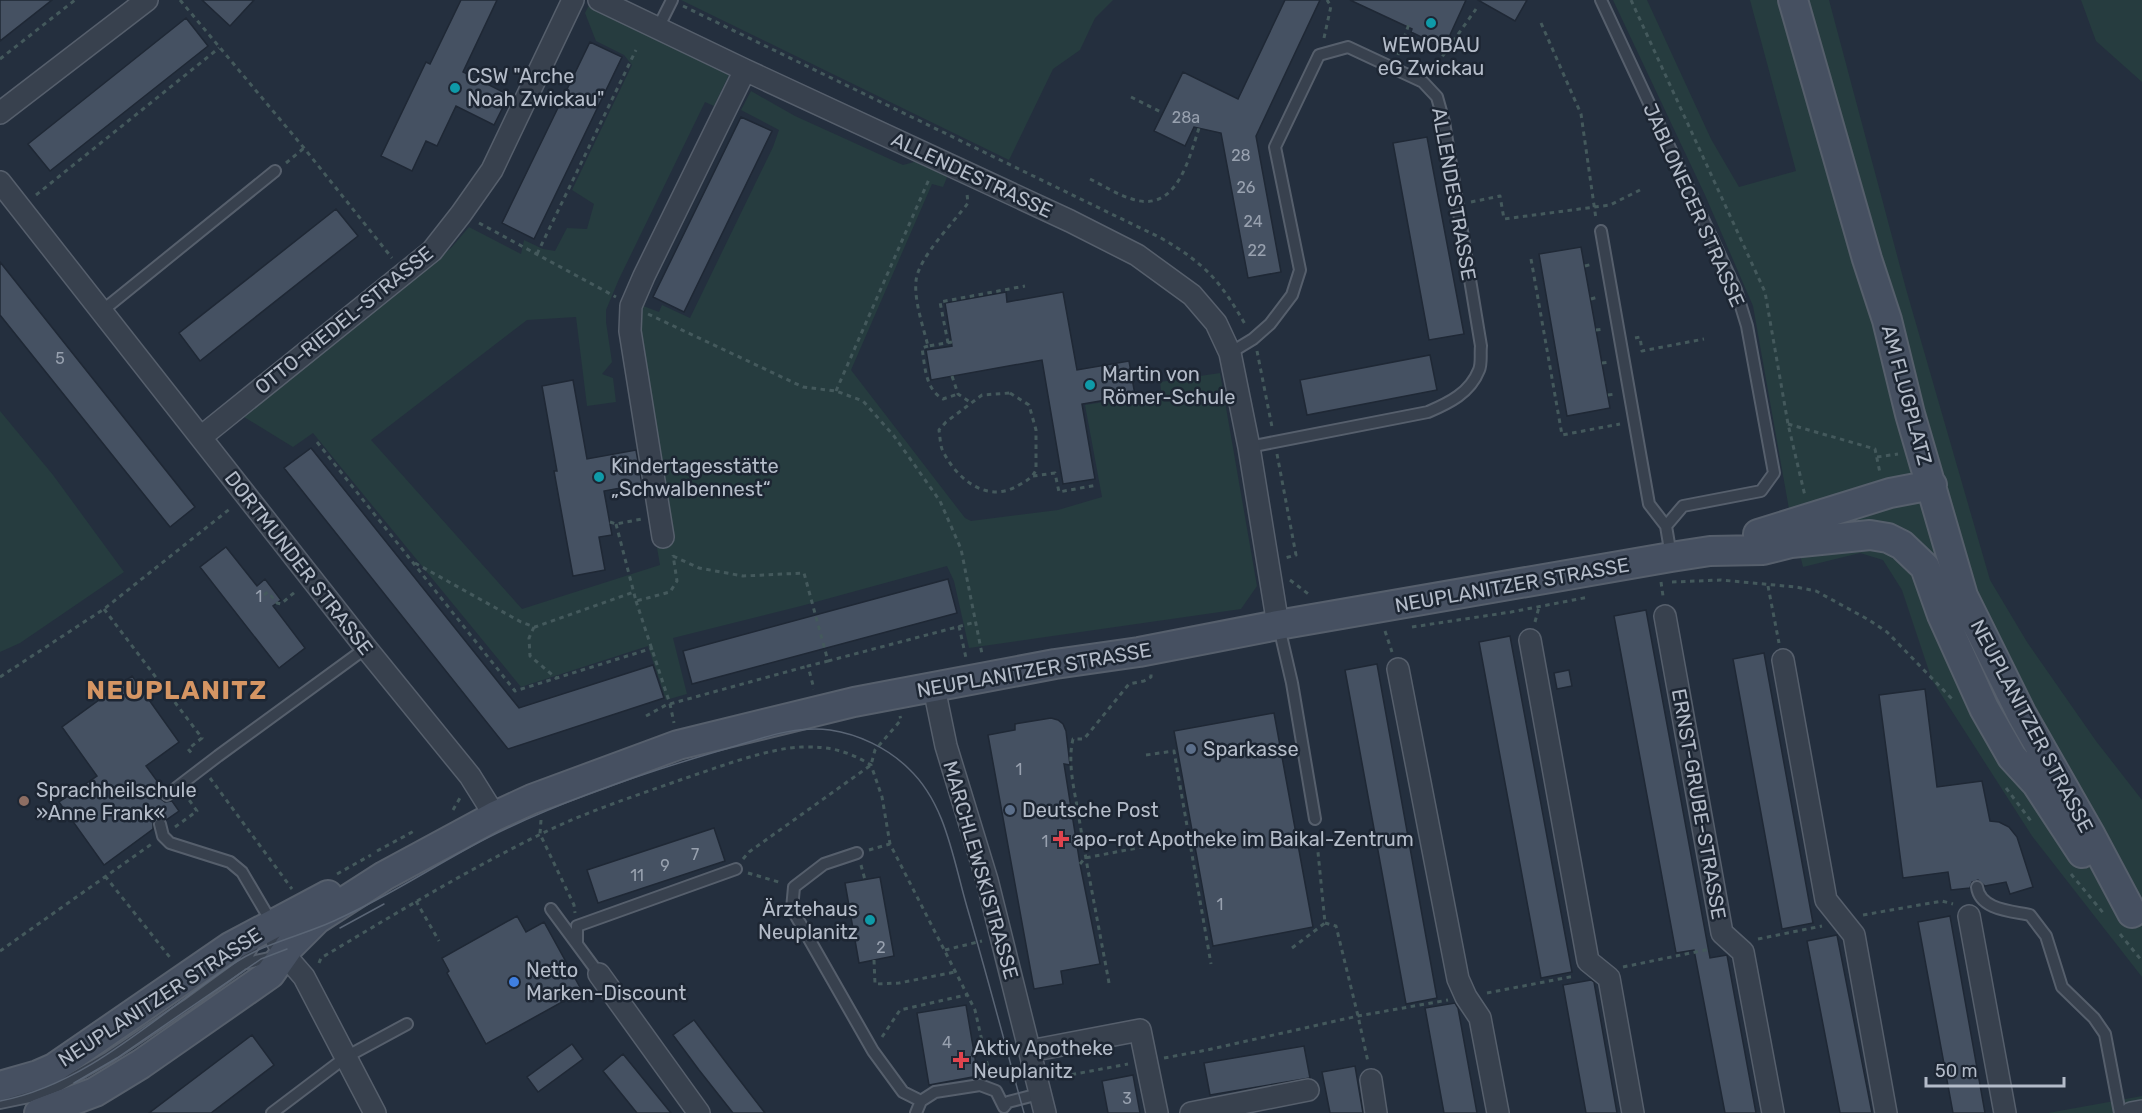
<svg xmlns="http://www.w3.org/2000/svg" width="2142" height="1113" font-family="Rubik,sans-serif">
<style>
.green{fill:#263c3f}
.building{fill:#455162;stroke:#1f2835;stroke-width:1.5}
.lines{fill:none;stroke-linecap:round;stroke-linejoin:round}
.lane-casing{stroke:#565f6c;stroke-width:14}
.street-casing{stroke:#565f6c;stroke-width:24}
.secondary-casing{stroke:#565f6c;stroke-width:32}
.path{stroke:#44595c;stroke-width:3;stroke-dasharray:4.5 4.5;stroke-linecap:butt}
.lane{stroke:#38414e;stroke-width:10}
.street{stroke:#38414e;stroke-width:21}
.secondary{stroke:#465061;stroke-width:28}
.tram{stroke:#5a6575;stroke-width:1.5}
.culture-dot{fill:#0f9aa8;stroke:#1d2633;stroke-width:2}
.service-dot{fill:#5c6f8a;stroke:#1d2633;stroke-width:2}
.education-dot{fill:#8d6e63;stroke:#1d2633;stroke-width:2}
.health-dot{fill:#e0444e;stroke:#1d2633;stroke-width:2}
.shop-dot{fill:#3f7fe0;stroke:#1d2633;stroke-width:2}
.labels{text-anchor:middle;stroke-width:5;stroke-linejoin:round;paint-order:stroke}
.number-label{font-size:16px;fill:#98a1af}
.poi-label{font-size:20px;fill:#b4bcc9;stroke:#1d2633;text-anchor:start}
.street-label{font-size:20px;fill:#b4bcc9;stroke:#1d2633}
.district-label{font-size:26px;font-weight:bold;letter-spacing:1.5px;fill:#d59563;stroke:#1d2633}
</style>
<rect width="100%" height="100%" fill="#242f3e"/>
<!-- green -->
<path class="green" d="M681,0h432l-18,18 -15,32 -27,19 -44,91z
M1613,0h34l64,139 28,48 57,-16 -46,-171h79l77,289 84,291 37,62 69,99 46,59v177l-110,-141 -100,-156 -30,-90 -19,-30 -23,-7 -57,14 -14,-58 -36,-203 -48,-111z
M2081,0h61v82l-46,-41z
M590,3l125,59 5,9 9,4 -15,31 -9,-4 -86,177 -13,31v12l6,40 -10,12 11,4 3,24 -29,4 -11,-89 -49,3 -156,120 151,169 138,-44 -4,-23 -20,-215 2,-23 21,8 3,-7 28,13 83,-171 6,-17 -38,-20 10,-19 44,25 108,49 15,-4 30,14 -5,12 -11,-3 -81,186 114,148 6,3 87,-11 44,-13 -17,-92 57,-9 1,5 19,-3 -2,-16 60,-9 37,213 -16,23 -272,39 -15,-67 -7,-15 -146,40 -128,32 14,56 -21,6 -18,-54 -127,41 -208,-254 -20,14 -49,-30 207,-169 18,-21 52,27 3,-14 19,9 12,2 12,-23 20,1 7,-25 -22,-14 60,-125 -8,-10 -28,-14 -11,-28z
M0,411l53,64 71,97 -104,71 -20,9z
M2142,1096v17h-94z"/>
<!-- building -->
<path class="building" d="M0,0h52l-52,41z
M202,0h52l-24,26z
M461,0h36l-34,72 46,23 -15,30 -38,-19 -19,40 -11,-5 -14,30 -31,-15 45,-94 4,2z
M1285,0h35l-64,136 25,136 -33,6 -27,-145 -27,-6 -9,19 -31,-15 29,-59 55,27z
M1350,0h116l-22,48 -33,-16 1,-3z
M1478,0h49l-12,21z
M186,18l22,28 -158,125 -22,-27z
M590,42l32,15 -88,182 -32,-16z
M741,117l31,14 -88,181 -31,-15z
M1427,137l37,197 -35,6 -36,-197z
M336,209l22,27 -158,125 -21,-28z
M1581,247l29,161 -43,8 -28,-162z
M0,262l195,245 -25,20 -170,-212z
M1006,292l1,10 56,-10 14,78 52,-9 6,34 -53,9 13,75 -32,5 -21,-124 -111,20 -5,-30 26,-4 -7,-43z
M1430,355l7,35 -130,25 -7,-35z
M573,380l14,79 49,-9 6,34 -38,7 8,44 -13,2 6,33 -32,6 -19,-105h3l-15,-85z
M311,448l208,260 134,-43 11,33 -156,51 -224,-281z
M226,547l31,39 8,-7 16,21 -8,6 32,42 -26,20 -79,-101z
M948,579l9,34 -265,71 -9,-33z
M1646,610l64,348 17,-3 29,158h-31l-31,-163 -18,3 -62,-337z
M1510,636l62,336 -31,6 -62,-336z
M1764,653l49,270 -31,6 -49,-270z
M1377,664l60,334 -31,6 -61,-334z
M1569,670l3,16 -15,3 -3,-16z
M132,676l47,66 -33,24 17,23 -3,4 1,6 4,3 7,-1 7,10 -13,9 -5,-3 -6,1 -2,5v6l-49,36 -45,-63 38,-26 -35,-49z
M1925,689l12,98 45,-6 8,40 9,1 10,5 8,10 16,50 -23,7 -4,-12 -21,4 -7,-6 -6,2 -2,6 -19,2 -3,-18 -45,6 -24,-183z
M1274,713l39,214 -100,19 -39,-215z
M1051,718l7,2 5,4 3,7 4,34 -6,-1 16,100 20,100 -39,7 2,13 -29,5 -46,-254 27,-5v-6z
M714,828l11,33 -127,42 -11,-33z
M880,877l14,79 -35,7 -14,-80z
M517,916l9,16 18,-10 38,69 -96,53 -39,-71 2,-2 -7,-13z
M1950,916l35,197h-32l-35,-191z
M1837,935l35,178h-32l-33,-172z
M1591,980l3,2 23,131h-31l-23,-128z
M1455,1003l3,5 19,105h-33l-19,-105z
M966,1005l12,71 -49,9 -12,-72z
M694,1020l34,45 37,48h-32l-34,-43 -26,-35z
M252,1035l22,30 -63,48h-62z
M572,1044l11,15 -45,33 -11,-15z
M1304,1046l6,32 -100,17 -6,-32z
M623,1054l48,59h-34l-34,-42z
M1355,1066l8,47h-33l-8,-41z
M1133,1075l7,38h-32l-6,-32z"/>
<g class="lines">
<!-- lane casing -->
<g class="lane-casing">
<path id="lane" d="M1601,0l135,290 11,36 27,147 -13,18 -78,15 -17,20 5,30
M658,28l14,-28
M1601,231l48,273 17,22
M102,311l173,-140
M1230,353l23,-14 17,-15 22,-29 8,-25 -25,-123 44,-92 29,-8 75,35 14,15 7,25 37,224c-1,7 1,17 -2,24 -9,23 -30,33 -51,42l-179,35
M1279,627l13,56 23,136
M167,795l51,-39 148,-108
M160,824l3,12 7,7 60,19 12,10 30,51
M857,853l-33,11 -30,23 -2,22 81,142 30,41 18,9
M1977,887c3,23 35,24 53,28l16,21 16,51 32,31 11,16 15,79
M551,909l48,65
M577,942v-16l159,-57
M243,964l35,-8
M0,1103l29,-6 31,-12 49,-28 78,-52 56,-41 13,-23
M272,1113l74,-56 61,-33
M916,1113l5,-12 14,-9 45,-7 16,6 8,16 4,-5 31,-8"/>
</g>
<!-- street casing -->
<g class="street-casing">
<path id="street" d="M599,0l146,70 325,151 67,34 55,40 24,28 14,30 19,94 29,178
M0,113l147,-113
M0,182l366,466 104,128 25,40
M201,437l231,-186 29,-37 31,-44 81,-170
M663,537l-33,-206 1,-25 13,-30 101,-206
M1665,616l57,317 21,19 30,161
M1530,640l58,321 21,17 24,135
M1783,660l43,240 28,35 32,178
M1398,669l60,310 8,18 14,21 18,95
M934,688l12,58 41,134 58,233
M1969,916l36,197
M277,941l8,14 19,22 71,136
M599,974l100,139
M1030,1051l110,-21 17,83
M1371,1080l5,33
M1191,1113l117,-23
M2131,1113l11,-2"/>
</g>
<!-- secondary casing -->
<g class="secondary-casing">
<path id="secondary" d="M1793,0l74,259 20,61 23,94 53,182 59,119 69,121 41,77
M1758,534l132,-41 42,-8
M2025,766l57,87
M0,1086l38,-11 16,-7 176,-121 98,-52
M39,1113l56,-21 46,-28 129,-90 19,-27 28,-28 67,-43 111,-60 37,-17 146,-54 176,-43 201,-38 84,-12 139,-27 393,-68 39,-6 53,-1 28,-7 79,-8 18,3 14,7 23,22 17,48 42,93 28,49 23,25"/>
</g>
<!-- path -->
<path class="path" d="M180,0l124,148 88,110
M1631,0l134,292 23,132 17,72
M683,6l478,232c45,26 60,44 85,88
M1541,23l40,91 15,105
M1324,38l7,-32 -4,-6
M1398,55l11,-31
M0,59l75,-59
M1432,71l44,-62
M1131,97l32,16
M286,163l18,-15
M1090,179c14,7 28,16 42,20 45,15 57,-41 67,-71
M36,195l183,-147
M1471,202l29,-6 4,23 106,-14 30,-15
M479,223l137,74
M537,254l99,-204
M1531,259l31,176 58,-11
M1585,266l8,-2
M1591,299l7,-2
M648,314l155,73 33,4 27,10 31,35 46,65 21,48 21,105
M1596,330l8,-1
M1635,338l5,-1 2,14 62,-12
M952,342l-24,4c-5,-20 -14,-45 -12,-65 2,-23 38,-59 52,-78l-1,-9
M948,343l-8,-41 85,-16
M928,346l-6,2c3,18 3,41 21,51l15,-5
M1257,351l15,76
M1602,363l8,-1
M952,376l6,18 12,8
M836,391l94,-214
M1010,393l19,12 7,25v40c-4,8 -10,11 -17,15 -32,20 -64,-7 -77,-36 -2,-6 -2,-13 -3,-19l7,-8 36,-27z
M1608,395l7,-1
M1788,424l87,25 5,24
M317,442l198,249 138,-43
M1277,454l19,101 -11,3
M1877,457l21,-3
M1033,476l22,-3 4,19 38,-7
M610,522l6,2 26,-5
M616,524l20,77 34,-9 7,-11 -4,-26
M673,556l26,12 44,8 61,-3 24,88 -20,5 6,23
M415,563l106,59 14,5 99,-35
M1290,580l21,16
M1661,582l2,14
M1672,582l49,-2 75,7 20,4 53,29 18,12 67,69
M1768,586l11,57
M264,595l4,-3 9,11 4,1 15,-13
M636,601l34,103 4,19
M104,609l98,129 -14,11 6,7
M1535,622l4,-15
M959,626l7,32
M534,627l-5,11 1,18 26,22
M1412,627l99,-15 78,-15
M1385,631l7,21
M828,661l148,-39
M0,677l104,-68 127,-101
M646,716l20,-11 142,-39
M1146,755l28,-4 37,213
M210,778l82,111
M2006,788l25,33
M453,810l7,-12
M541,820l-1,14 34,71 1,8
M175,827l22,-16 -10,-14
M869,850l21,-6 85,166 14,62
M377,851l39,-21
M743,859l6,-7 122,-87 4,-15 26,-30 -1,-4
M1080,864l5,-6 104,-20 5,-6
M861,865l4,15
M748,873l34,10
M337,874l34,-19
M2071,874l34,41
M105,876l67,84
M416,901l23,40
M1863,915l79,-14 11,3
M1325,923l11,3 22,90 10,46
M2120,934l22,27
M1758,939l64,-13
M1292,948l33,-25 -9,-91
M945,950l37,-9
M0,951l153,-108
M874,960l1,24 24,-1 56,-11
M319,963l2,-5c72,-43 143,-86 218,-123 46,-23 96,-39 144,-56 33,-11 85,-31 119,-32 27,-1 46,4 69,18l11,32 8,47
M1623,967l87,-18
M1109,983c-10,-55 -21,-110 -30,-165 -4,-26 -12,-54 -6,-79h11l45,-55 15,-3 7,-4v-6
M1487,993l88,-17
M882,1037l18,-27 66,-15
M1164,1058l43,-8 151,-34 90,-16
M989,1072l25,-7
M1054,1078l74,-14"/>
<!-- lane -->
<use href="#lane" class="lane"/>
<!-- street -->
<use href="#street" class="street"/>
<!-- secondary -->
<use href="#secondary" class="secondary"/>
<!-- tram -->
<path class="tram" d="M340,928l44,-24
M74,1083l43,-25 144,-99 26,-10
M0,1101c90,-17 162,-91 236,-139 31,-20 69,-27 102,-43 52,-23 100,-56 151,-82 74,-37 154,-64 233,-87 35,-10 71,-25 108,-20 28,4 58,18 79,39 37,35 44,90 58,138 20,68 38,137 57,206"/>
</g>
<!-- markers -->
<g class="culture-dot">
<circle cx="1431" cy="23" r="6"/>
<circle cx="455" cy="88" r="6"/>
<circle cx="1090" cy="385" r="6"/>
<circle cx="599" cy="477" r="6"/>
<circle cx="870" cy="920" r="6"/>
</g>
<g class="service-dot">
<circle cx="1191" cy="749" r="6"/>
<circle cx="1010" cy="810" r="6"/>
</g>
<circle class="education-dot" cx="24" cy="801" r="6"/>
<g class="health-dot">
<path d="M1058 830h6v6h6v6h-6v6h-6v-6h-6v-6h6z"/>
<path d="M958 1051h6v6h6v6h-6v6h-6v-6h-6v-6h6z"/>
</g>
<circle class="shop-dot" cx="514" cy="982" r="6"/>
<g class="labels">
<!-- number labels -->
<g class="number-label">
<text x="1186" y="123">28a</text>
<text x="1241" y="161">28</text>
<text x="1246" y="193">26</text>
<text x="1253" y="227">24</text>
<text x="1257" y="256">22</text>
<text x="60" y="364">5</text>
<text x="259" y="602">1</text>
<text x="1019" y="775">1</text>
<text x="1045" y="847">1</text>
<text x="695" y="860">7</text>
<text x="665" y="871">9</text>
<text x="637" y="881">11</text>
<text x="1220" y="910">1</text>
<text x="881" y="953">2</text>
<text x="947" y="1048">4</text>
<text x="1127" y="1104">3</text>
</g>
<!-- poi labels -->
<g class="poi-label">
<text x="1431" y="52" text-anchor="middle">WEWOBAU<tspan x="1431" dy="23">eG Zwickau</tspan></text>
<text x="467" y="83">CSW "Arche<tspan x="467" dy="23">Noah Zwickau"</tspan></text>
<text x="1102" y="381">Martin von<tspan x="1102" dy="23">Römer-Schule</tspan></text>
<text x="611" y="473">Kindertagesstätte<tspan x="611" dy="23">„Schwalbennest“</tspan></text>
<text x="1203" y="756">Sparkasse</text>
<text x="36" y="797">Sprachheilschule<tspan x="36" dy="23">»Anne Frank«</tspan></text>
<text x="1022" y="817">Deutsche Post</text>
<text x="1073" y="846">apo-rot Apotheke im Baikal-Zentrum</text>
<text x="858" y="916" text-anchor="end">Ärztehaus<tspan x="858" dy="23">Neuplanitz</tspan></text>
<text x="526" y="977">Netto<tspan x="526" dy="23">Marken-Discount</tspan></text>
<text x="973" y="1055">Aktiv Apotheke<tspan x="973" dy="23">Neuplanitz</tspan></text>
</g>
<!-- street labels -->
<g class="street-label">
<text transform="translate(972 175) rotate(25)" y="7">ALLENDESTRASSE</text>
<text transform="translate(1454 194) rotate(80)" y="7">ALLENDESTRASSE</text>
<text transform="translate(1694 205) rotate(66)" y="7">JABLONECER STRASSE</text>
<text transform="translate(344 320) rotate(-39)" y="7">OTTO-RIEDEL-STRASSE</text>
<text transform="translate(1907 395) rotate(75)" y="7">AM FLUGPLATZ</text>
<text transform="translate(299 563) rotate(52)" y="7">DORTMUNDER STRASSE</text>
<text transform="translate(1512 585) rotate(-10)" y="7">NEUPLANITZER STRASSE</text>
<text transform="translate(1034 670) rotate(-10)" y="7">NEUPLANITZER STRASSE</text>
<text transform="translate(2032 726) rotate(62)" y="7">NEUPLANITZER STRASSE</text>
<text transform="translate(1699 804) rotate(80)" y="7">ERNST-GRUBE-STRASSE</text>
<text transform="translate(981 870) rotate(74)" y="7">MARCHLEWSKISTRASSE</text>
<text transform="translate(160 997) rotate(-33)" y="7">NEUPLANITZER STRASSE</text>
</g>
<!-- district labels -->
<g class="district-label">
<text x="177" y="699">NEUPLANITZ</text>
</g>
</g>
<!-- scale -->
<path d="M1926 1077v9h138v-9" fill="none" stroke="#b4bcc9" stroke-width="3"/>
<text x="1935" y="1077" font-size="18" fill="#b4bcc9" stroke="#1d2633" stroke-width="4.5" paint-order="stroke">50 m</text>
</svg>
